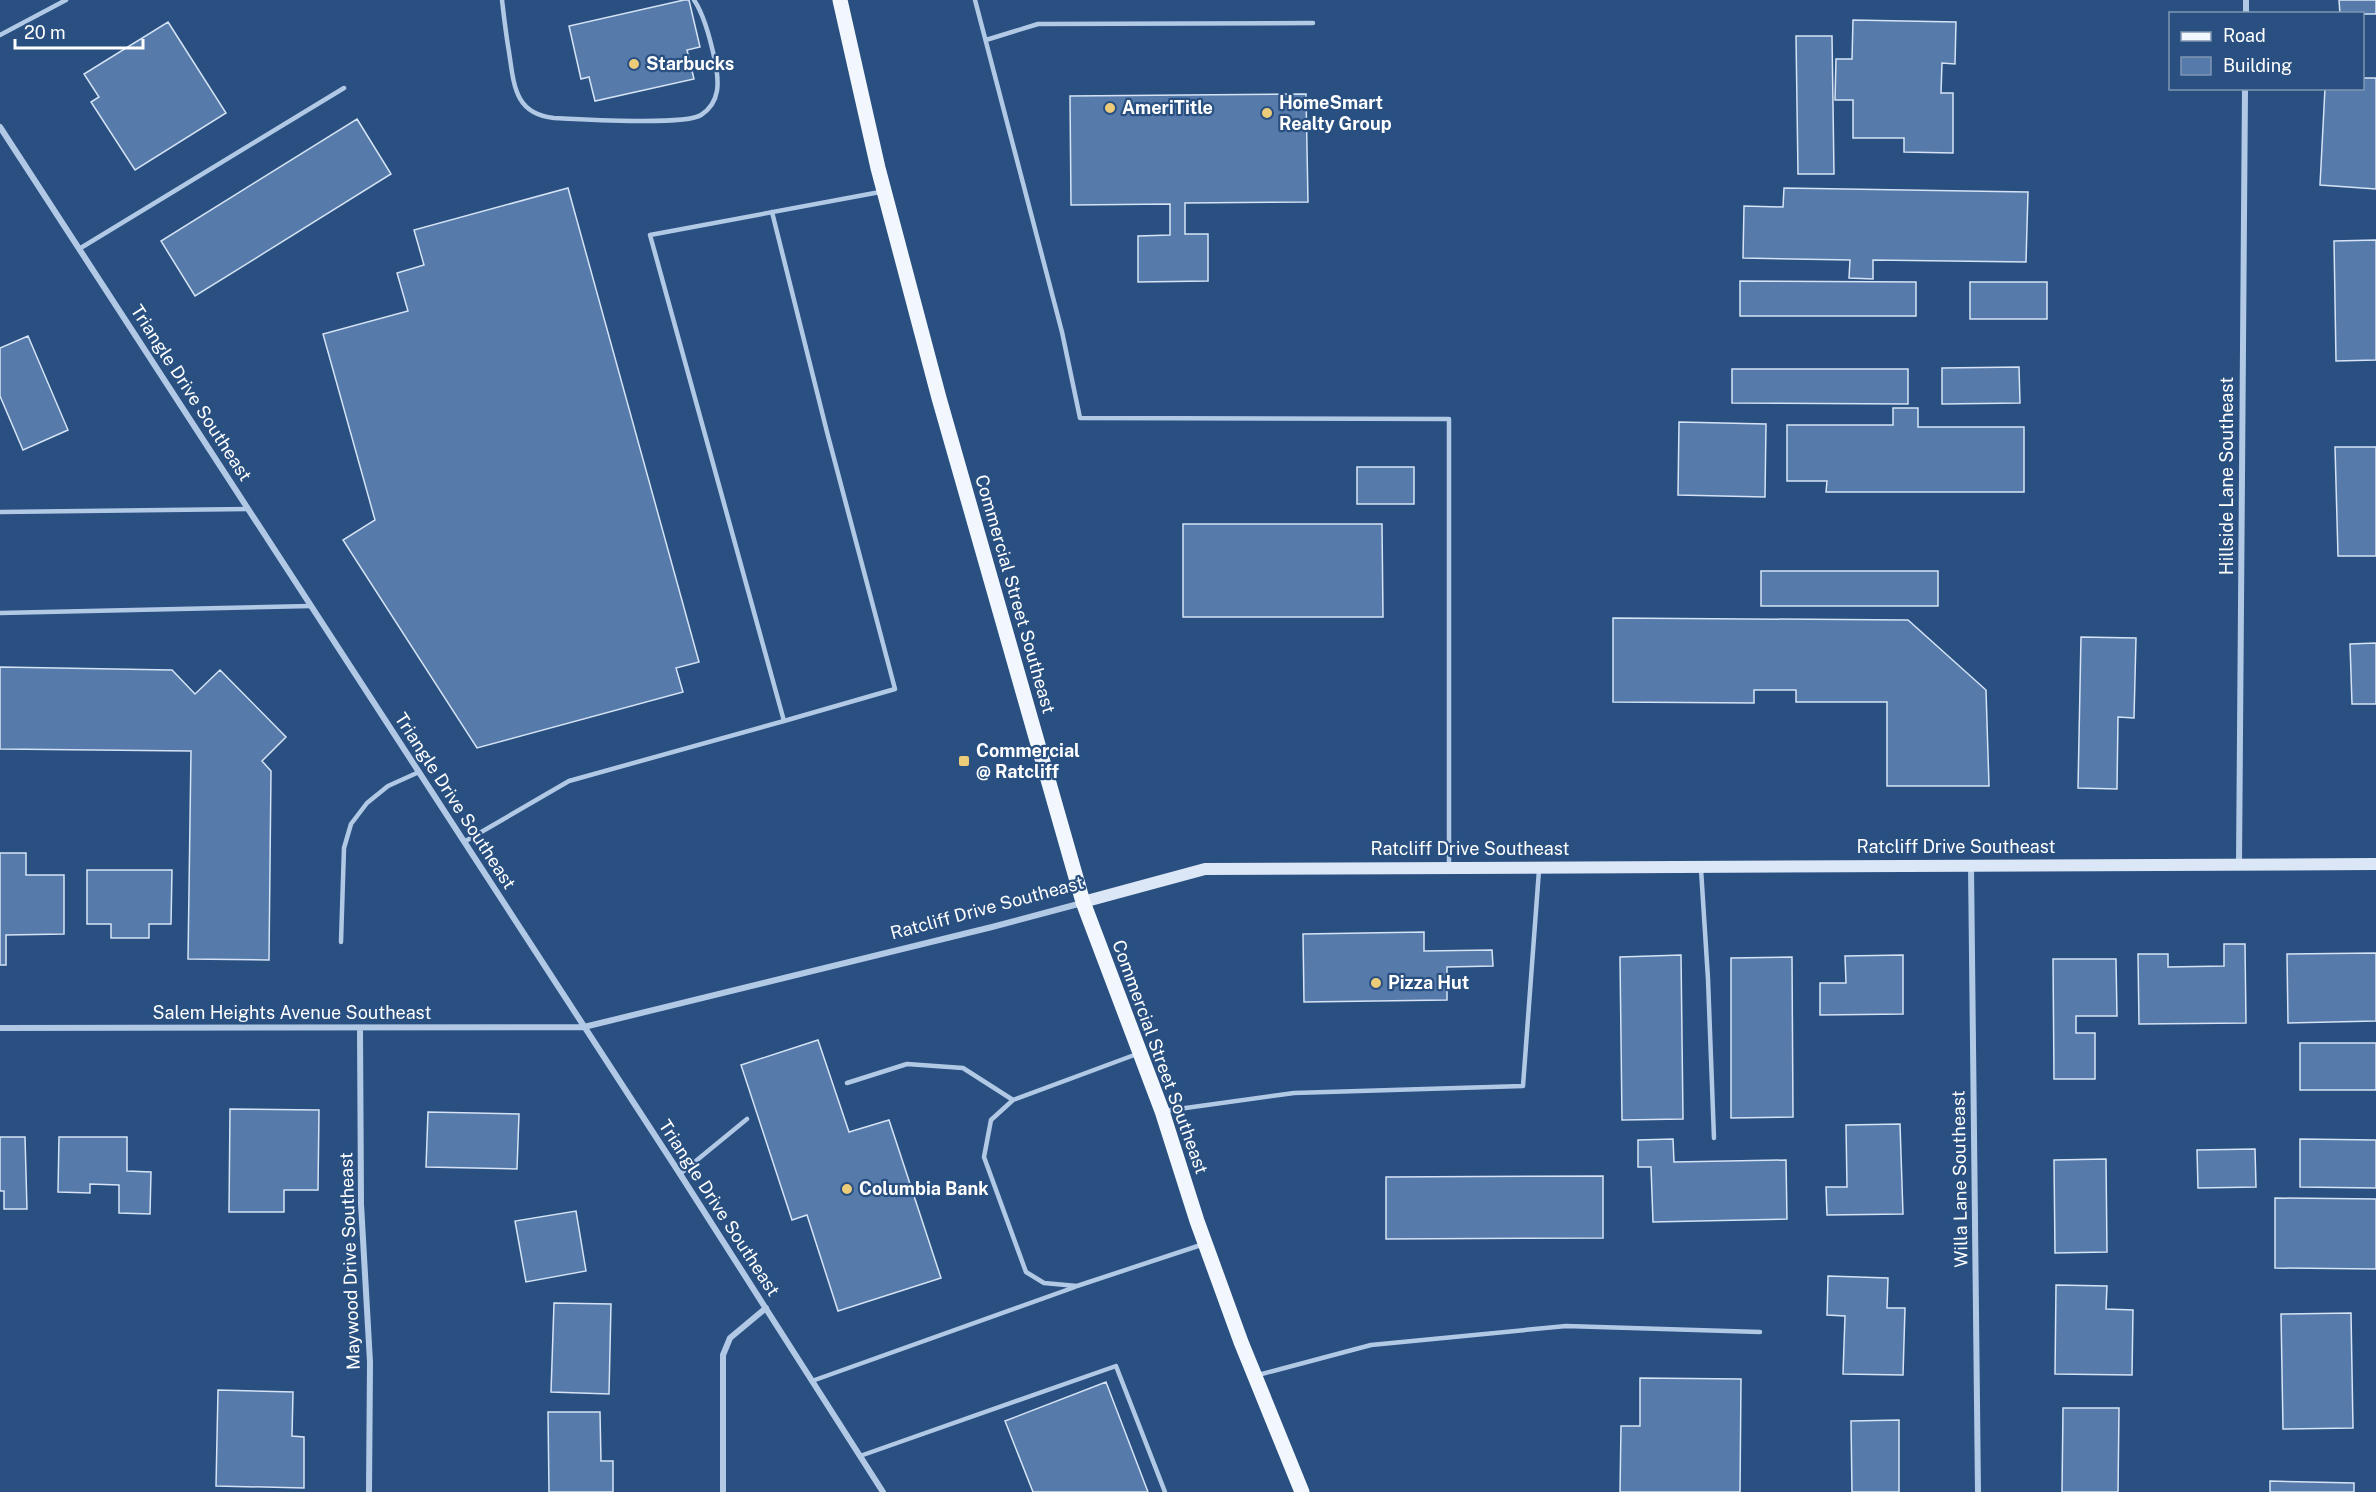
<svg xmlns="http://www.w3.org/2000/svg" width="2376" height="1492" font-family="'Public Sans',sans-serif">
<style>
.building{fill:#567bab;stroke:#d5e3f5;stroke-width:1.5}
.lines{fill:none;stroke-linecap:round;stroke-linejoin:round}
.lane{stroke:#b2c9e6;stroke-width:4.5}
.street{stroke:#b2c9e6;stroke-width:6}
.secondary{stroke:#dbe6f6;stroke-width:12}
.primary{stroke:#f2f7fd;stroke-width:15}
.poi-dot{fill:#eccb79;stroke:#295081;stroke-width:2}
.labels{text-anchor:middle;stroke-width:4.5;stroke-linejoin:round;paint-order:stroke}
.poi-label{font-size:18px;font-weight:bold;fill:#fff;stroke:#295081;text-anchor:start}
.street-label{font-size:18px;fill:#fff;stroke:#295081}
</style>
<rect width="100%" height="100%" fill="#295081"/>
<!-- building -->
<path class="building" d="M684,0h5l11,47 -13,3 7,29 -99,22 -6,-24 -8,2 -12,-53z
M2339,0h37v14h-36z
M1853,20l103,2 -1,42 -13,-1 -1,30h12v60l-49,-1v-14h-51v-38h-18l1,-41h16z
M168,22l58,91 -91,57 -44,-68 8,-5 -15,-23z
M1796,36h36l2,138h-36z
M2362,78h14v111l-56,-4 5,-97h37z
M1306,94l2,108 -123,1v31h23v47l-70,1v-46l32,-1v-31l-99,1 -1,-109z
M357,119l34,55 -196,122 -34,-55z
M568,188l131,474 -23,6 7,24 -206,56 -134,-208 32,-20 -52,-186 85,-23 -11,-38 27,-8 -10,-35z
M1784,188l244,4 -2,70 -153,-2v19l-24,-1 1,-18 -107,-2 1,-52 39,1z
M2376,240v120l-40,1 -2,-120z
M1740,281l176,1v34h-176z
M1970,282h77v37h-77z
M28,336l40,94 -45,20 -23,-54v-48z
M2019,367l1,36 -78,1v-36z
M1732,369h176v35l-176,-1z
M1893,408h25v19h106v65h-198l1,-11h-40v-56h106z
M1679,422l87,2 -1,73 -87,-2z
M2335,447h41v109h-38z
M1357,467h57v37h-57z
M1183,524h199l1,93h-200z
M1761,571h177v35h-177z
M1613,618l295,2 78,70 3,96h-102v-84h-91v-12h-42v13l-141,-1z
M2081,637l55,1 -2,80 -16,-1 -1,72 -39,-1z
M2376,643v61h-24l-2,-60z
M0,667l172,3 23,24 25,-24 66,67 -24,24 9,10 -2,189 -81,-1 3,-208 -191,-2z
M0,853h26v22h38v59l-58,1v30h-6z
M87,870h85l-1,54h-22v14h-38v-14h-24z
M1424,932v19l68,-1 1,16 -46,1v33l-143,2 -1,-68z
M2224,944h21l1,79 -107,1 -1,-70h30v13l56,-1z
M2376,953v68l-88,2 -1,-69z
M1681,955l2,164 -61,1 -2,-163z
M1903,955v59l-83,1v-32h26l-1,-27z
M1792,957l1,160 -62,1v-160z
M2053,959h63l1,57h-41v17h19v46h-41z
M818,1040l31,92 40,-12 52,158 -103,33 -31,-96 -15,5 -51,-155z
M2300,1043h76v47h-76z
M230,1109l89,1 -1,80h-34v22h-55z
M428,1112l91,2 -2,55 -91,-2z
M1900,1124l3,90 -76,1 -1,-28h21l-1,-62z
M0,1137h25l2,72h-23v-18h-4z
M59,1137h68v34l24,1 -1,42 -31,-1v-28l-29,-1v9l-32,-1z
M1673,1139l1,23 112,-2 1,59 -134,3 -2,-55h-13v-27z
M2300,1139l76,1v48l-76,-1z
M2255,1149l1,38 -58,1 -1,-38z
M2106,1159l1,93 -52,1 -1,-93z
M1603,1176v62l-217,1v-62z
M2275,1198l101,1v70l-101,-1z
M576,1211l10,60 -60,11 -11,-61z
M1828,1276l60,2 -1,30h18l-2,67 -60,-1 2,-58 -18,-1z
M2056,1285l51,1 -1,23 27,1 -1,65 -77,-1z
M554,1303l57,1 -2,90 -58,-2z
M2351,1313l2,115 -70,1 -2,-115z
M1640,1378l101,1 -1,113h-120l1,-66h19z
M1106,1382l42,110h-115l-28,-71z
M218,1390l75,2 -1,44 12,1v51l-88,-2z
M2063,1408h56l-1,84h-56z
M548,1412h52l1,49h12v31h-64z
M1899,1420v72h-47l-1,-71z
M2270,1481l84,2v9h-84z"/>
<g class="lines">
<!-- lane -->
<path class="lane" d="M502,0c2,17 4,35 7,52 5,32 5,62 45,66 26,1 130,8 147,-3 20,-13 18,-34 14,-54 -4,-19 -10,-45 -21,-61
M975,0l87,332 18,86 369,1v448
M0,35l66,-35
M986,40l52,-16 275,-1
M772,212l55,220 68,257 -111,32
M79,249l265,-161
M0,512l248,-3
M0,613l311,-7
M464,842l105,-61 215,-60 -134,-486 230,-43
M1701,869l7,110 6,159
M341,942l3,-94 7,-24 16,-21 21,-17 31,-14
M1137,1054l-124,46 -22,20 -7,37 42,115 18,11 33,3 127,-42
M847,1083l60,-19 56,4 50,32
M1164,1111l130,-18 229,-7 16,-216
M680,1174l67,-55
M1258,1375l113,-30 195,-19 194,6
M812,1381l263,-94
M860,1456l256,-90 49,126"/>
<!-- street -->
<path class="street" d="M2246,14v-14
M0,127l680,1047 203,318
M2239,864l6,-776
M1971,865l7,627
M0,1028l584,-1 408,-100 90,-24
M360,1028l1,176 9,158 -1,130
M723,1492v-137l7,-17 36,-30"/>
<!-- secondary -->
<path class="secondary" d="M1083,902l122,-33 1171,-5"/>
<!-- primary -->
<path class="primary" d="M840,0l38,168 61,230 144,504 79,209 35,110 44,121 61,150"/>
</g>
<!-- markers -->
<g class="poi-dot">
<circle cx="634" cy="64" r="6"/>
<circle cx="1110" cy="108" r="6"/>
<circle cx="1267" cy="113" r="6"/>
<rect x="958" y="755" width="12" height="12" rx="3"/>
<circle cx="1376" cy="983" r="6"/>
<circle cx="847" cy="1189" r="6"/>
</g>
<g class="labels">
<!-- poi labels -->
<g class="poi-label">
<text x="646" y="70">Starbucks</text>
<text x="1279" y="109">HomeSmart<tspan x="1279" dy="21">Realty Group</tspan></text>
<text x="1122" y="114">AmeriTitle</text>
<text x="976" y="757">Commercial<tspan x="976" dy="21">@ Ratcliff</tspan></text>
<text x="1388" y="989">Pizza Hut</text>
<text x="859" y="1195">Columbia Bank</text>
</g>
<!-- street labels -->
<g class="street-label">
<text transform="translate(191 393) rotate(57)" y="6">Triangle Drive Southeast</text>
<text transform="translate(2227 476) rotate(-90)" y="6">Hillside Lane Southeast</text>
<text transform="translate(1015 594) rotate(74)" y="6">Commercial Street Southeast</text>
<text transform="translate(455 801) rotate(57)" y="6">Triangle Drive Southeast</text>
<text x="1956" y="853">Ratcliff Drive Southeast</text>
<text x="1470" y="855">Ratcliff Drive Southeast</text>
<text transform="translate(987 908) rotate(-15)" y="6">Ratcliff Drive Southeast</text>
<text x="292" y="1019">Salem Heights Avenue Southeast</text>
<text transform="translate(1160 1057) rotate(70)" y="6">Commercial Street Southeast</text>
<text transform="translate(1960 1179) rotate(-91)" y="6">Willa Lane Southeast</text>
<text transform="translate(719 1208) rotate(57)" y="6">Triangle Drive Southeast</text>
<text transform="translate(350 1261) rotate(-92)" y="6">Maywood Drive Southeast</text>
</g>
</g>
<!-- legend -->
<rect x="2169" y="12" width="195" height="78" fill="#295081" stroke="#7f96b3" stroke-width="1.5"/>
<rect x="2181" y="32" width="30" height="9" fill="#f2f7fd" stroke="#7f96b3" stroke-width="1.5"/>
<text x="2223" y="42" font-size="18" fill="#ffffff">Road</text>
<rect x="2181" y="57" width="30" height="18" fill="#567bab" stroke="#7f96b3" stroke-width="1.5"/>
<text x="2223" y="72" font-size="18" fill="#ffffff">Building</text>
<!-- scale -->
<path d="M15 39v9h128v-9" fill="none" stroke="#ffffff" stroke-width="3"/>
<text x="24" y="39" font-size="18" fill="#ffffff" stroke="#295081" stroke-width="4.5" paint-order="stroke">20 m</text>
</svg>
